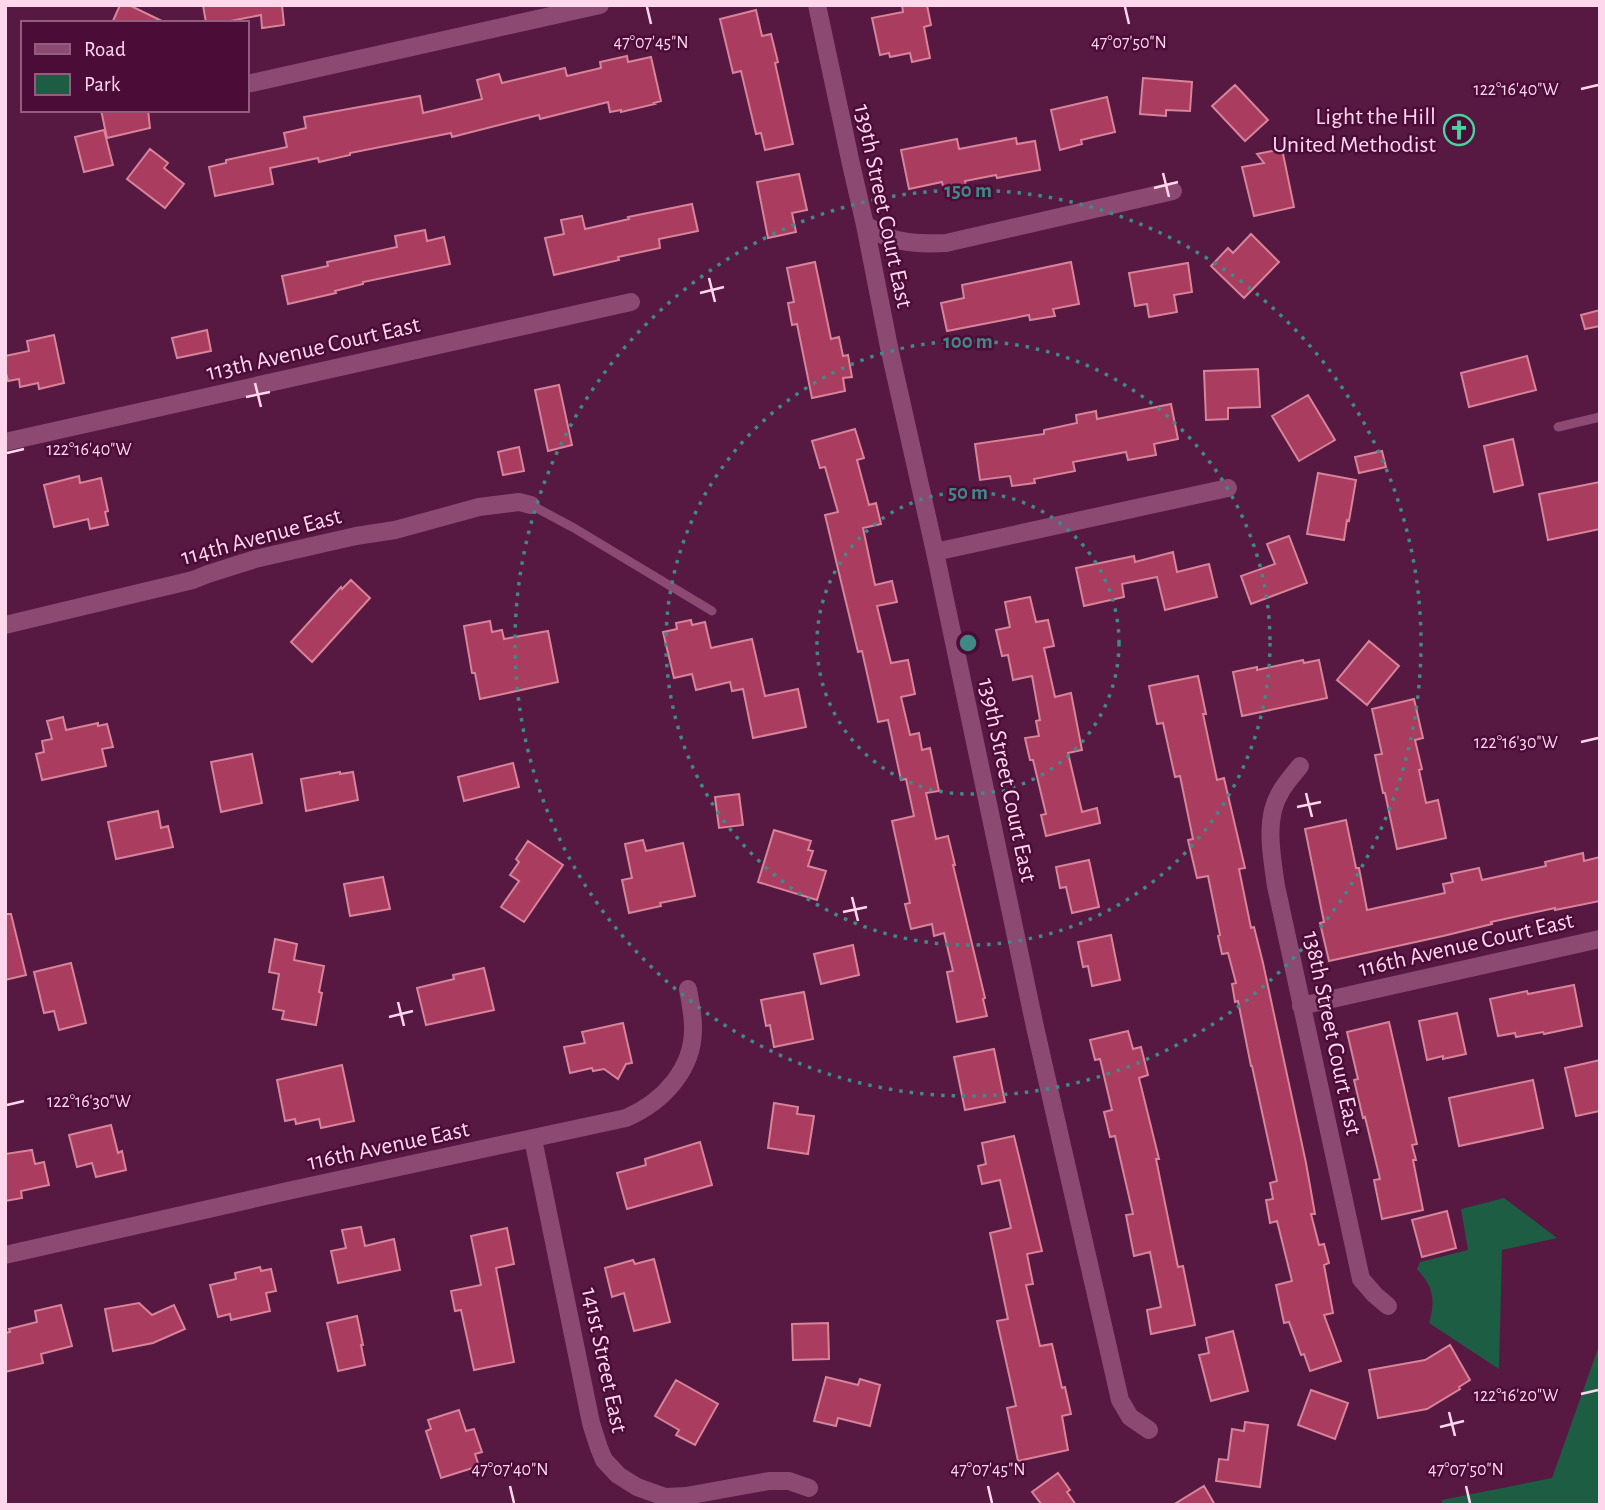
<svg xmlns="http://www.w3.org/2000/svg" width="1605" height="1510" font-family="'Alegreya Sans',sans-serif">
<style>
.green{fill:#1c5d43}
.building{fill:#aa3c60;stroke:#d78399;stroke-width:2}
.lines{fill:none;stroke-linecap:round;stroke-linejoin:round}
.lane{stroke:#8c4972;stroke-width:9}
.street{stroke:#8c4972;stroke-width:18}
.ticks{fill:none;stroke:#ffd7ed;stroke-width:2.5}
.ring{fill:none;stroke:#3f8987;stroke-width:3.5;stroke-dasharray:3.5 7}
.labels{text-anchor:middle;stroke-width:5;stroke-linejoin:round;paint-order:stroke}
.poi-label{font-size:24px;fill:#ffd7ed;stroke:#4b0c38;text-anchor:end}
.street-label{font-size:24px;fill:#ffd7ed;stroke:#4b0c38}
.ticks-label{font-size:18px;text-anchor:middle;fill:#ffd7ed;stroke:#4b0c38;stroke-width:5;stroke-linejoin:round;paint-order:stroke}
.centre{fill:#3f8987;stroke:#4b0c38;stroke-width:3.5}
.ring-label{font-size:21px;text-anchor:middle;font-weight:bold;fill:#3f8987;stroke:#4b0c38;stroke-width:5;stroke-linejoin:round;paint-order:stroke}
</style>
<rect width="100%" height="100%" fill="#571842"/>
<!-- green -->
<path class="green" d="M1504,1198l53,40 -55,12 -3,119 -70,-46c7,-24 4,-36 -12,-54l3,-7 48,-12 -7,-41z
M1600,1343v162h-158v-5l110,-22z"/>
<!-- building -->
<path class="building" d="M120,5h9l37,18h-54z
M203,5h79l2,20 -22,3 -1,-13 -41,8h-14z
M902,5h25l4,20 -7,2 6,31 -18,4 -2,-9 -20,4 -1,-4 -9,2 -8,-37 31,-6z
M756,10l6,26 9,-2 7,28 -3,1 18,81 -28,6 -4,-17 -5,1 -15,-63 -8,2 -13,-54z
M627,56l1,6 23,-5 10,44 -7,2 1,1 -34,8v-2l-11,2 -2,-10 -68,17 -1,-4 -87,22 -1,-4 -101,20v2l-31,7 -1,-4 -48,10 3,16 -58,12 -6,-29 17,-4v-3l61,-13 -3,-14 22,-5 -2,-11 116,-21 3,17 59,-14 -5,-19 22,-6 3,9 63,-15 2,8 34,-8 -1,-6z
M1143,78l49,4 -2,29 -24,-1v6l-26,-2z
M1235,85l33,35 -23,21 -33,-35z
M1107,97l8,35 -34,8 1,4 -22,6 -9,-40z
M101,110h47l2,18 -43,10z
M104,130l9,35 -29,7 -9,-35z
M1016,138l1,6 18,-3 5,29 -43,8 -1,-3 -31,6 1,5 -22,4 -2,-8 -33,7 -8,-39 56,-11 2,10z
M150,149l18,14 -4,5 20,16 -19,24 -38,-29z
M1282,149l12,58 -40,9 -12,-49 22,-4 -7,-9z
M799,174l8,36 -15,3 4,19 -28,6 -11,-56z
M692,204l6,27 -39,8 1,9 -42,9 1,3 -65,15 -9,-37 19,-4 -3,-14 21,-4 3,13 44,-10 -1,-2z
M425,230l2,11 17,-4 6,27 -87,18v2l-28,7 1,2 -48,11 -6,-28 46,-10 -1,-4 70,-15 -2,-11z
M1251,234l28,28 -35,36 -33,-32 17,-18 5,5z
M815,262l16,77 8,-2 4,19 5,-1 4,22 -9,1 2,13 -33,7 -15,-74 -5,1 -4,-22 6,-1 -7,-34z
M1071,262l8,42 -26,5 2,7 -25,4 -1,-5 -82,16 -6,-28 23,-5 -2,-13z
M1188,263l4,29 -18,3 3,17 -28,5 -2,-13 -12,2 -6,-33z
M1600,310v16l-15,3 -4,-14z
M207,330l4,21 -34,7 -5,-20z
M54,335l10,48 -25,6 -1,-6 -18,4 -1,-8 -11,2 -3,-12v-13l24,-5 -2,-10z
M1527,356l9,34 -67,17 -8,-34z
M1258,369l2,38 -32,1v11l-22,1 -2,-49z
M559,385l13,60 -24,6 -13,-61z
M1308,395l27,45 -36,21 -27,-45z
M1171,404l7,35 -24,5 2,11 -28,5 -2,-8 -53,10 2,9 -41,8 1,4 -23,3 -2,-10 -30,4 -5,-36 69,-10v-4l33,-7 -1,-8 20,-4 1,8z
M855,429l9,29 -7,2 12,45 7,-2 5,21 -18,4 12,57 17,-4 5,21 -20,4 14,57 17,-3 7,34 -14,3 9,38 9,-2 3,17 8,-2 9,43 -13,2 10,46 12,-3 7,29h-2l32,133 -2,1 4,17 -30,6 -10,-50 6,-1 -9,-38 -10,3 -2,-12 -21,5 -6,-25 5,-1 -18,-82 22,-5 -8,-37 -5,1 -13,-60 -10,2 -16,-71 -4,1 -33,-137 13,-3 -13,-45 -5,1 -8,-27z
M1513,439l10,46 -29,7 -10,-46z
M519,447l5,24 -21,4 -5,-23z
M1382,451l4,16 -27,6 -4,-16z
M1318,473l38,7 -7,41 -2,-1 -3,20 -37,-6z
M79,476l1,7 21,-5 7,33 -3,1 3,13 -18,4 -2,-10 -34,8 -10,-42z
M1600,482v47l-52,11 -9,-46z
M1289,536l18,47 -56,21 -10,-28 34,-12 -8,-20z
M1173,552l4,20 32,-8 8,33 -52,13 -8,-33 -35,7 2,13 -40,9 -8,-38 58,-12 1,6z
M351,580l19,18 -58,64 -21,-20 50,-55 1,2z
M1030,597l6,25 12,-2 6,26 -10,2 11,49 16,-4 11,57 -14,3 14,59 15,-4 3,15 -54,13 -5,-21 5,-1 -13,-54h-3l-5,-22 14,-2 -3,-15 4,-1 -8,-44 -19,4 -5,-25 -6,1 -6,-26 14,-3 -5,-25z
M691,620l1,5 13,-3 6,26 41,-9 13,57 33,-7 8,38 -53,11 -10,-49 -11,2 -2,-9 -34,8 -4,-16 -18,4 -11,-46 14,-3 -1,-6z
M490,621l2,11 10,-2 2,9 44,-8 10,51 -78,17 -5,-26h-3l-8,-47z
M1369,641l30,25 -32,39 -30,-25z
M1303,660l1,3 15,-3 8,38 -85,18 -9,-44 24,-5v3z
M1198,676l8,38h-3l14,66 7,-2 21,90 -6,1 12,59 3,-1 9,36 43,200 9,51h-4l8,31 5,-1 5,19 -5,2 9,48 -9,2 17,46 -31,10 -6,-17 -3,1 -12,-33 -5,1 -8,-38 16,-4 -15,-60 -7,2 -4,-23 7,-1 -3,-16 7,-2 -25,-115h-1l-13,-65 -3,1 -3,-18 4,-1 -8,-30 -6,1 -4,-18 2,-1 -12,-59 -11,2 -9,-38 5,-1 -13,-63 -5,1 -12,-54 -6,1 -8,-38z
M1414,699l9,39 -8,2 7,29 -3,1 7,33 12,-3 8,38 -49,11 -12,-56h-2l-8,-38 7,-1 -10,-45z
M63,717l3,13 32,-7v3l9,-2 6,23 -11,2 4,17 -64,14 -6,-26 8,-2 -2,-11 10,-2 -5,-18z
M252,754l10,49 -41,9 -10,-50z
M513,763l6,24 -55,14 -6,-24z
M340,772v2l13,-2 5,28 -52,11 -5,-32z
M739,794l4,31 -24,3 -4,-31z
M158,811l3,17 7,-2 5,21 -57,12 -8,-37z
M1346,820l10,48h3l8,42 78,-17 -2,-9 10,-2 -2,-8 28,-6 3,12 64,-14 -1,-4 38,-9 1,8 16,-4v44l-45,9v-2l-64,14 1,2 -49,12 -114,25 -9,-38 4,-1 -19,-93z
M774,830l37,11 -3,9 5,1 -5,15 18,5 -9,29 -59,-18z
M643,840l3,11 37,-8 12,53 -35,7 1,3 -32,7 -7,-33 10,-2 -7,-34z
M528,841l35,24 -39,57 -23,-15 18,-26 -9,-6 9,-13 -3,-3z
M1089,860l10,47 -27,6 -6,-26 -6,1 -4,-21z
M383,877l7,32 -40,7 -6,-32z
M5,914h6l15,61 -21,5z
M1111,935l9,45 -28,6 -4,-20 -5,1 -5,-25z
M275,939l22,5 -3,16 30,6 -5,26 3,1 -6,32 -34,-6 2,-8 -11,-2 6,-35 -10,-2z
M853,945l6,30 -38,9 -7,-30z
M71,963l15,60 -27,7 -5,-19 -10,2 -10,-41z
M484,968l10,42 -68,15 -9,-37 37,-9 -1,-4z
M1574,985l8,41 -38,8 -1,-2 -27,5 -1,-4 -17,3 -8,-37 37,-8 1,3z
M804,992l9,47 -39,8 -4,-22 -4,1 -5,-26z
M1457,1013l9,41 -23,5v-3l-16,4 -8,-39z
M1389,1022l28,122 -5,1 4,15h-3l10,50 -41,9 -8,-39 6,-1 -15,-62 -2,1 -9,-38 4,-1 -11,-47z
M623,1023l9,40 -6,1 -8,15 -14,-10 -11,2 -1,-3 -22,5 -6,-26 21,-4 -3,-11z
M1128,1031l5,18 8,-2 7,28 -9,3 20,81h-3l22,108 5,-1 12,59 -44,9 -4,-24 14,-3 -11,-55 -16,4 -8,-41 7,-1 -18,-78 -5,1 -6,-25 8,-2 -12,-51 -5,1 -5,-20z
M994,1049l11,53 -40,8 -11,-53z
M1600,1060v51l-24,5 -11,-48z
M342,1065l12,56 -33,7 -2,-9 -23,5 -1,-5 -10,2 -8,-41z
M1533,1080l10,48 -84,18 -10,-48z
M774,1103l24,4 -1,7 17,2 -6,38 -40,-6z
M111,1125l7,28 4,-2 4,19 -30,7 -4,-14 -15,4 -8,-32z
M1014,1136l28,115 -15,3 6,30 -7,1 14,61 12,-2 10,44 3,-1 6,27 -9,2 6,34 -50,11 -11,-53 9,-2 -19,-85 11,-2 -18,-86 21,-5 -11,-48 -18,4 -4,-18 8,-2 -4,-21z
M700,1142l12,43 -85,24 -10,-36 29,-8 -1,-6z
M32,1150l3,14 9,-2 5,23 -28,6 1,7 -17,3v-47z
M1447,1211l9,37 -34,9 -10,-37z
M361,1227l4,19 29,-7 6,31 -62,13 -7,-32 15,-3 -4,-18z
M507,1228l7,36 -18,4 18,94 -40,8 -13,-60 -6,1 -4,-20 30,-6 -10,-49z
M654,1259l16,63 -36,9 -10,-38 -12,4 -7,-29 28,-8 2,4z
M260,1267l1,4 10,-2 5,22 -10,2 4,18 -39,9 -1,-6 -12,3 -8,-32 26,-6 -1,-6z
M139,1303l13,12 22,-10 11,24 -32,14 -40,8 -8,-42z
M61,1305l11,41 -31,8 2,9 -38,9v-39l5,-1 -1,-3 28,-7 -2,-11z
M357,1316l6,29h-2l4,20 -27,6 -11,-48z
M828,1323l1,36 -36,1 -1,-36z
M1233,1331l15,60 -37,10 -12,-46 10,-2 -3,-15z
M1450,1345l20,35 -11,7 1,2 -33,20 -49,9 -9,-48 56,-10z
M826,1377l32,8 2,-6 20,6 -10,41 -32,-8 -2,8 -22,-5z
M676,1380l42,24 -23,41 -19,-10 3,-5 -24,-14z
M1311,1390l37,13 -13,36 -37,-14z
M459,1410l7,21 8,-2 8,23 -7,2 4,12 -38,12 -15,-47 5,-2 -3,-9z
M1245,1422l23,3 -8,62 -44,-6 3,-22 9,1 4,-31 12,2z
M1058,1473l12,17 -3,2 9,13h-34l-10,-13z
M1204,1486l11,19h-42z"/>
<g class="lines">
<!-- lane -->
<path class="lane" d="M1558,427l42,-10
M531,505l43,23 138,83"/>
<!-- street -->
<path class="street" d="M817,5l34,159 14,61 24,122 46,205 100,475 85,373 10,17 19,13
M247,84l353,-79
M865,225c7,3 13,8 20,11 19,8 41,8 61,7l227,-52
M5,442l626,-140
M935,552l293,-64
M5,625l188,-45 15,-6 47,-15 101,-23 39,-6 84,-23 40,-5 12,3
M1300,766c-7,9 -15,17 -20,27 -16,26 -8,64 -4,93l85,393 14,16 13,11
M1301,1006l299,-67
M533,1139l58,284 8,25 5,12 14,15 19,12 28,10 21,-1 83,-15h20l20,7
M5,1255l287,-65 334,-72c37,-16 68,-49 67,-91 0,-13 -3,-26 -5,-38"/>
</g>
<!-- ticks -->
<path class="ticks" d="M647,7l4,17M1125,7l4,17M1581,89l17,-4M1163,173l6,24M1154,188l24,-6M709,278l6,24M700,293l24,-6M255,383l6,24M246,397l24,-5M7,453l17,-4M1581,742l17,-4M1306,793l6,24M1297,807l24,-5M852,897l6,24M843,912l24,-5M398,1002l6,24M389,1017l24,-6M7,1105l17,-4M1581,1394l17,-4M1449,1412l6,24M1440,1427l24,-6M510,1486l4,17M988,1486l4,17M1466,1486l4,17"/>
<!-- distance rings -->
<g class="ring">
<circle cx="968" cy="643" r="151"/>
<circle cx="968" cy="643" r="302"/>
<circle cx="968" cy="643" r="453"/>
</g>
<!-- icons -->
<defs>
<g id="church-ring" transform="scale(1.575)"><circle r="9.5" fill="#4b0c38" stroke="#47d49d" stroke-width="1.5"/><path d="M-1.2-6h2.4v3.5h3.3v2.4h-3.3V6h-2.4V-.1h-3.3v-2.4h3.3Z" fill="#47d49d"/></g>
</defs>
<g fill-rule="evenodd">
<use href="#church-ring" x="1459" y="130"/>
</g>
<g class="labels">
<!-- poi labels -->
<g class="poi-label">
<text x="1436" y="124">Light the Hill<tspan x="1436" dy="28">United Methodist</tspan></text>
</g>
<!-- street labels -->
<g class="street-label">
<text transform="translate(884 206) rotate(78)" y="8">139th Street Court East</text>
<text transform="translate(313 348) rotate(-13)" y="8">113th Avenue Court East</text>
<text transform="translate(261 536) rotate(-15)" y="8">114th Avenue East</text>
<text transform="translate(1008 780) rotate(78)" y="8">139th Street Court East</text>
<text transform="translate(1466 944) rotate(-13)" y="8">116th Avenue Court East</text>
<text transform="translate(1333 1033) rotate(78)" y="8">138th Street Court East</text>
<text transform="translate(388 1145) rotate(-12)" y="8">116th Avenue East</text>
<text transform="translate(605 1360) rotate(78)" y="8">141st Street East</text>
</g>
</g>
<g class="ticks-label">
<text x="651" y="48">47°07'45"N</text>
<text x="1129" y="48">47°07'50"N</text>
<text x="1516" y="95">122°16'40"W</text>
<text x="89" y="455">122°16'40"W</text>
<text x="1516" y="748">122°16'30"W</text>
<text x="89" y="1107">122°16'30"W</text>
<text x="1516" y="1401">122°16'20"W</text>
<text x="510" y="1475">47°07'40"N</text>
<text x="988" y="1475">47°07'45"N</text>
<text x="1466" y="1475">47°07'50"N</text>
</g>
<circle cx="968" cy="643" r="10" class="centre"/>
<g class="ring-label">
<text x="968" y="197">150 m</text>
<text x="968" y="348">100 m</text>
<text x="968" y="499">50 m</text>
</g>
<!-- border -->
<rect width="1605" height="1510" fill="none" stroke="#ffd7ed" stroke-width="14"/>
<!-- legend -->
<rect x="21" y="21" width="228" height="91" fill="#4b0c38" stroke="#935d80" stroke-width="2"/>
<rect x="35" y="44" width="35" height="10" fill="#8c4972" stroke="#935d80" stroke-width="2"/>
<text x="84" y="56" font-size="21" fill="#ffd7ed">Road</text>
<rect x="35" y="74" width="35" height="21" fill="#1c5d43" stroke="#935d80" stroke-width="2"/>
<text x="84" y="91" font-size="21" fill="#ffd7ed">Park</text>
</svg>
